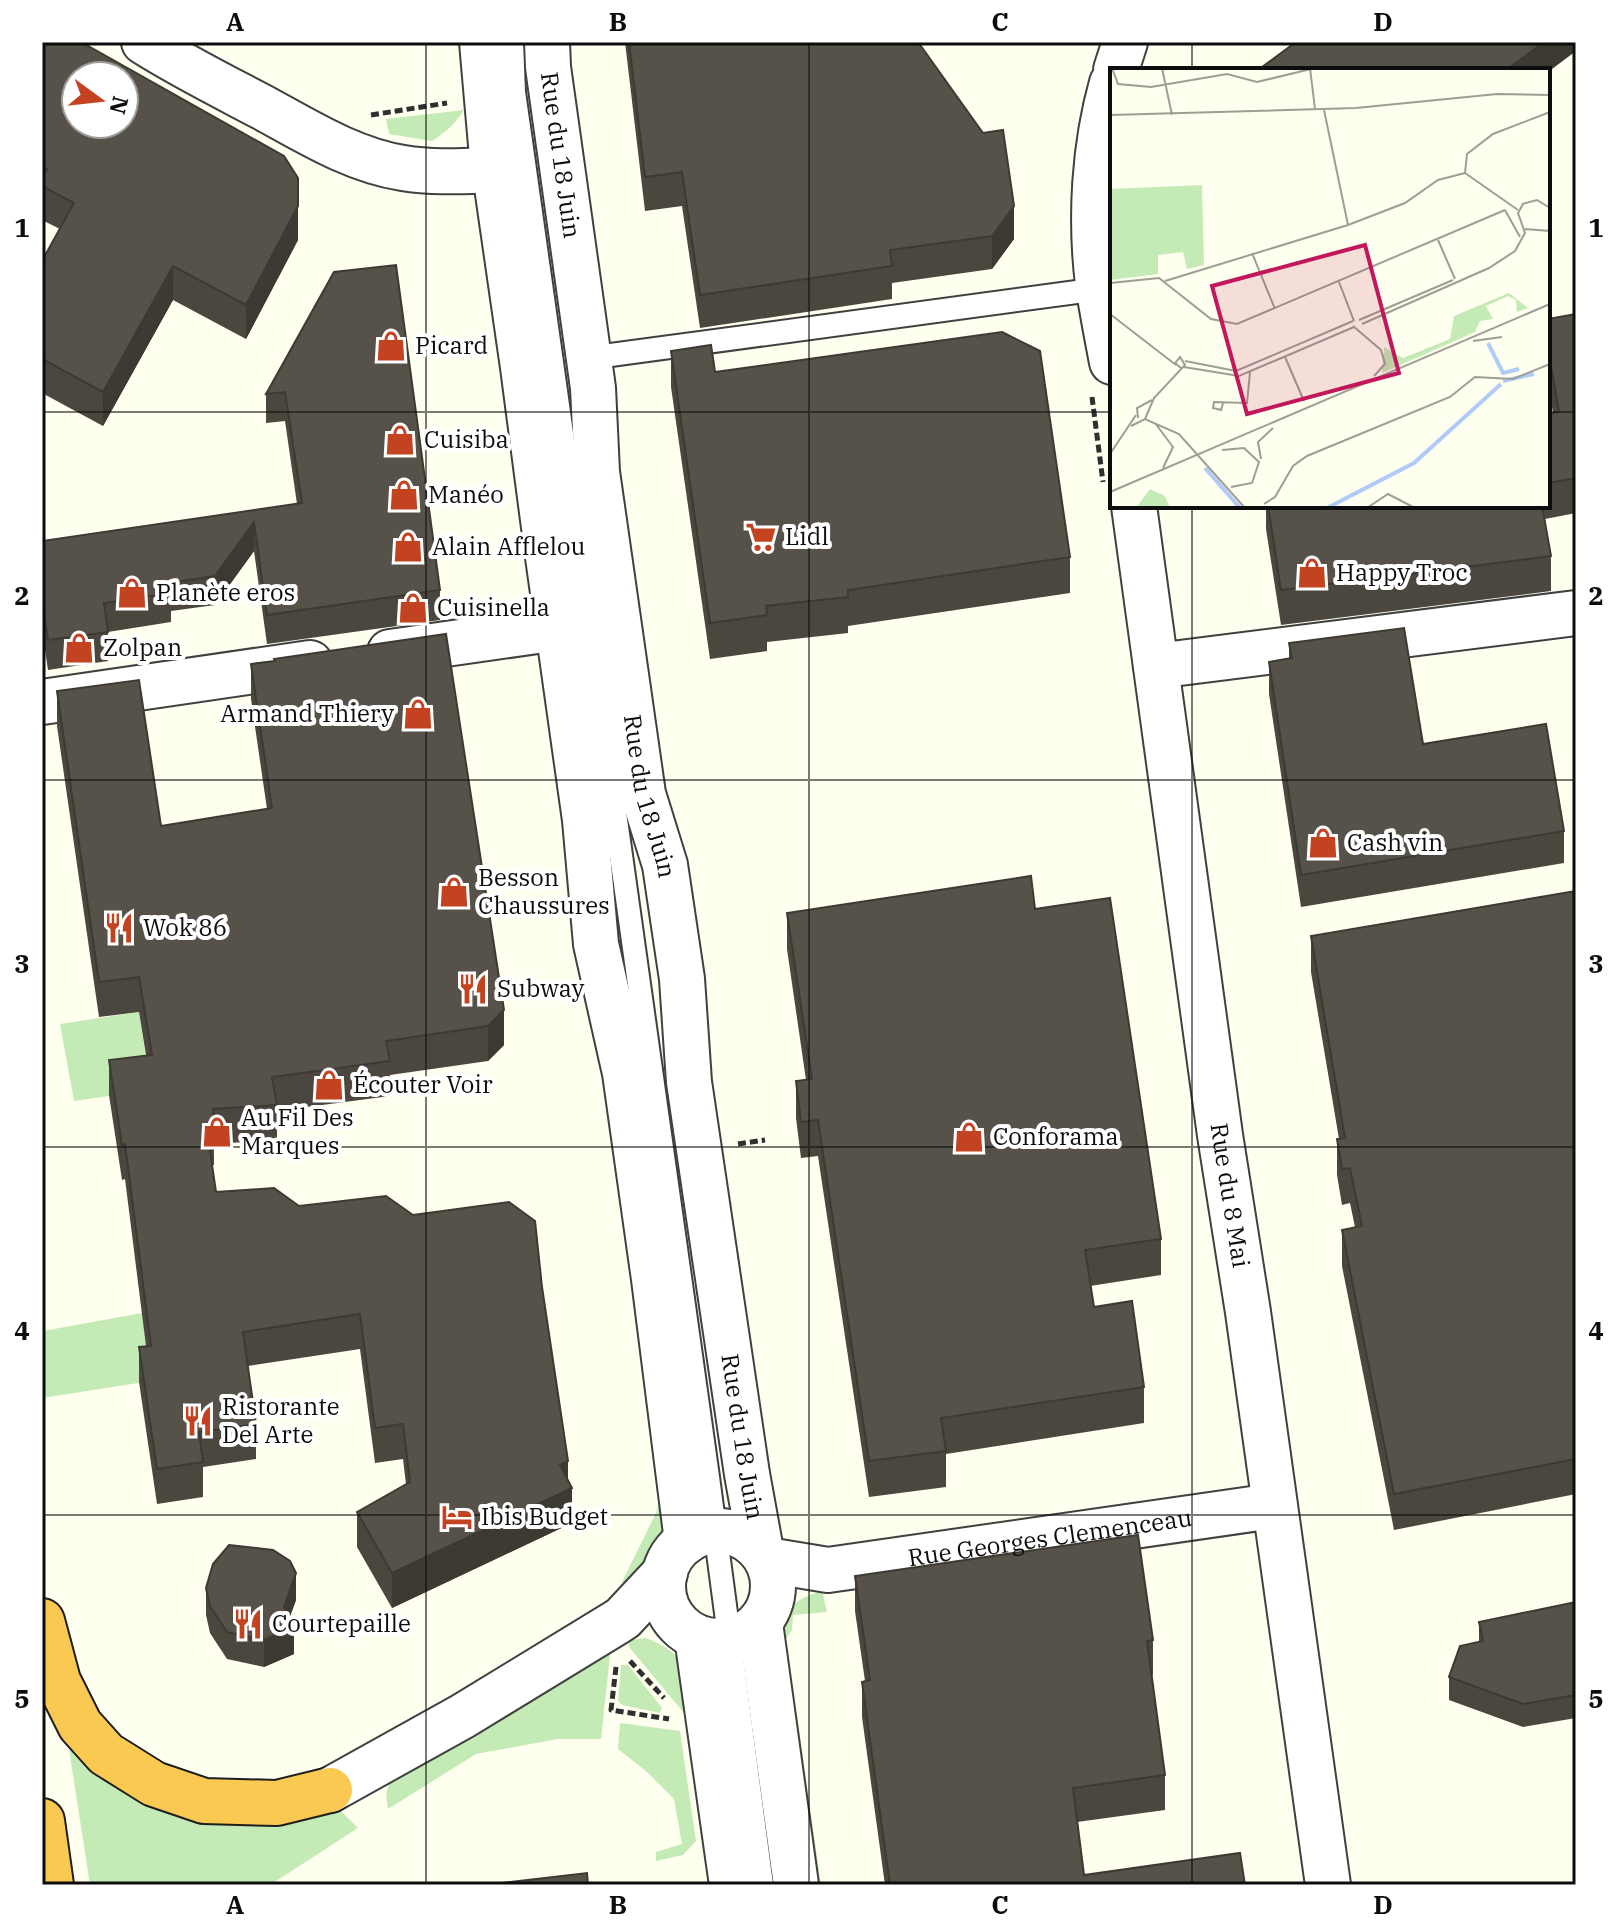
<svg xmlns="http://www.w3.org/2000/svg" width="1618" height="1927" font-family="'IBM Plex Serif',serif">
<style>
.green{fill:#c4ebb6}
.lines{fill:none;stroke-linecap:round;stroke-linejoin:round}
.lane-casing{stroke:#404040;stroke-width:26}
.street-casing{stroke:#404040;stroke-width:48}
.highway-casing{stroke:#1e1e1e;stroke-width:48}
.path{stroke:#2f2f2f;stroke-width:5;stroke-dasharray:8 4;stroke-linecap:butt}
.lane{stroke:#fff;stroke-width:22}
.street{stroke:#fff;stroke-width:44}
.highway{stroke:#fac951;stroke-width:44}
.wall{fill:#4b473f}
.shaded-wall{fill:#3d3933}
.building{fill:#575249;stroke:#3d3933;stroke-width:2;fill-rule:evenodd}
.grid{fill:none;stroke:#0d0d0d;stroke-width:2;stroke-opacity:0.55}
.labels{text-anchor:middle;stroke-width:8;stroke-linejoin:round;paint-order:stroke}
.street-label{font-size:24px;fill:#0d0d0d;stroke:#fff}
.poi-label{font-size:24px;fill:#0d0d0d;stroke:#fff;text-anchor:start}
.inset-river{fill:none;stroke:#b1cbf8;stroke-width:4}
.inset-road{fill:none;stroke:#9e9e94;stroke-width:2}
.view{fill:#c2185b;fill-opacity:0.15;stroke:#c2185b;stroke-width:4}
.inset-edge{fill:none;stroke:#0d0d0d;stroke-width:4}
.neatline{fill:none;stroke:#0d0d0d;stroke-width:3}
.grid-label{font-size:26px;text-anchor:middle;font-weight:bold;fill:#0d0d0d}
</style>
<rect width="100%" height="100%" fill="#feffee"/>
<!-- green -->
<path class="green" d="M464,110c-9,14 -18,22 -32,31l-43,-7 -3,-15z
M139,1012l12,78 -77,11 -14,-77z
M142,1313l9,68 -109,17v-70l1,3z
M661,1494l5,37 -11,25 -30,38 -3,-12 34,-69z
M822,1591l5,21 -34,3 -1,15 -9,13 -3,-22c13,-19 20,-23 42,-30z
M646,1638c42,16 41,34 47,74l-9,1 -55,-66v-7z
M611,1646l-10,93h-43l-82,15 -88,55 -2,-15 6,-19z
M621,1665h7l34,43 -2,5 -38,-8 -4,-4z
M788,1714l9,1 24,170h-10z
M65,1723l39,44 220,45h18l16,16 -88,57h-180z
M620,1723l60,8 16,110 -13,14 -27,6v-9l26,-8 -8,-45 -27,-27 -29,-23z"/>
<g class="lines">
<!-- lane casing -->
<g class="lane-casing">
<path id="lane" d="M512,42l2,50 7,49 187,1336 54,408
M581,359l518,-70"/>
</g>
<!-- street casing -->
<g class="street-casing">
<g id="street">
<path d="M144,42c38,24 78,44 118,65 44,24 90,53 141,61 30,5 61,3 91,2"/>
<path d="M482,42l9,103 32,222 24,183 38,270 11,124 29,129 29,206 33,262"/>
<path id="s1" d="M547,42l1,25 45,321 4,84 46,322 22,71 17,114 7,103 58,392 14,77"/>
<path d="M1116,70l9,-28"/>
<path d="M1112,83c-18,64 -22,135 -14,201 4,26 9,52 14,78"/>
<path id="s2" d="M1134,506l86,629 28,177 80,573"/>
<path d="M390,652l168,-24"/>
<path d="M1156,666l420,-53"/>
<path d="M42,702l268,-39"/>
<circle cx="718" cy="1586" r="55"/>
<path id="s3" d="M767,1560l61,10 445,-64"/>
<path d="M760,1623l36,262"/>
<path d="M697,1637l35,248"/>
<path d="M330,1790l133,-74 154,-94 6,-4 42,-45"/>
</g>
</g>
<!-- highway casing -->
<g class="highway-casing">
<path id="highway" d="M42,1621l16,60 22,44 26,29 48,30 50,17 73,2 53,-13
M42,1821l9,64"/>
</g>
<!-- path -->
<path class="path" d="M371,115l76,-12
M1092,397l11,85
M738,1144l27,-4
M630,1661l34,37
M616,1667l-5,43 58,9"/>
<!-- lane -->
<use href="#lane" class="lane"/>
<!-- street -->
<use href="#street" class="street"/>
<!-- highway -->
<use href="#highway" class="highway"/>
</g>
<!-- wall -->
<path class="wall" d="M42,42l256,198 -52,99 -73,-39 -70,126 -61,-33v-132l18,-32 -18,-9z
M625,42h293l96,197 -22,30 -100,14v16l-192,29 -18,-122 -37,5z
M334,272l106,318v30l-173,24 -13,-93 -39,54 -44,6v11l-63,10v29l-60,9 -6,-40v-89l255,-37 -12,-83 -19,2v-29z
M1576,314v199l-31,6 6,37v35l-270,34 -15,-96v-23h282v-92l5,-1 -5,-29v-65z
M671,351l44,21 355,185v36l-222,33v7l-81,9v9l-57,8 -39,-272z
M1289,643l134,101 141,87v32l-263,44 -32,-213v-32l20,-4z
M251,664l253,381 -16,16 -98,14v21l-113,15v29l-63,4v21h-2l4,27 83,14 114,9 129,72 26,193 4,43 -180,85 -35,-61v-35l49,-28 -3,-25 -28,4 -15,-114 -112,17 8,58v35l-53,8v30l-46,7 -18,-122v-35l7,-1 -21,-167 -3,1 -13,-85v-35l37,-5 -7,-43 -40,5 -42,-291v-35l104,135 106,-17 -16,-110z
M1576,891v603l-182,36 -52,-264v-36l13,-3 -5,-24 -8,2 -5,-30v-36h2l-28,-167v-36z
M1035,909l126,330v36l-71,11 4,21 50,80v36l-198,31v33l-77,10 -51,-341 -17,2 -5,-40v-37l10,-1 -19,-131v-36z
M855,1576l298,64v35h-1l13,100v35l-88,12 7,53 161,10h-360l-23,-168v-35l3,-1 -10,-70z
M206,1588l90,12 -7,18 5,36 -30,13 -37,-8 -17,-26 -4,-18z
M1576,1602v116l-53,9 -74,-27v-23l30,-35v-20z"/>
<!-- shaded-wall -->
<path class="shaded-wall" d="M1544,42h32v9l-28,21v-2h-42z
M298,206v34l-52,99v-34z
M1014,206v33l-22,30v-33z
M173,266v34l-70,126v-34z
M254,522v29l-39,54v-29z
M504,1010v35l-16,16v-35z
M568,1461v29l4,-2v35l-180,85v-35z
M296,1573v27l-11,31 9,-4v27l-30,13v-27l20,-33z"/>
<!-- building -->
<path class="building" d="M42,42h39l203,114 14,22v28l-52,99 -73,-39 -70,126 -61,-33v-98l32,-58 -32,-17v-8l5,-9 -5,-3zM76,76h48v48h-48z
M629,42h289l65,91 20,-3 11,76 -22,30 -102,14 2,16 -192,29 -18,-123 -37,5z
M1296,42h248l-38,28h-248z
M396,265l44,325 -173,25 -13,-93 -39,54 -47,7 3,10 -67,10 4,29 -60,8 -6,-39v-60l260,-38 -17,-111 -19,2 68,-122z
M1576,314v164l-28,5v-69l11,-2 -11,-63v-30z
M1002,332l38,19 30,206 -222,33v7l-82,9 1,9 -57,8 -39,-272 40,-6 4,27z
M1268,506h274l9,50 -270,34z
M1404,628l19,116 123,-20 18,107 -263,44 -32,-213 23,-4 -3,-15z
M446,634l58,376 -16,16 -102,15 4,20 -118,16 5,28 -64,4 1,21 -7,1 9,61 58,-4 25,18 87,-10 27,19 96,-13 26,19 7,66 26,174 -8,4 12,23 -180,85 -35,-61 53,-30 -7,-58 -28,4 -15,-114 -117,18 13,92 -57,8 4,30 -46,7 -18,-122 12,-1 -26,-202 -3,1 -13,-85 43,-5 -13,-78 -40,5 -42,-291 82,-11 22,146 111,-18 -21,-144 24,-3 -1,-2z
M1031,876l4,33 75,-11 51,341 -76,11 9,57 38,-6 12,86 -203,31 5,33 -77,10 -51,-341 -17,2 -5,-41 16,-2 -25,-166z
M1576,891v568l-182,35 -52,-264 20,-4 -12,-58 -8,1 -5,-30 8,-1 -34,-202z
M1138,1535l15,105 -6,1 18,134 -92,13 11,87 156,-22 5,32h-355l-28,-203 8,-2 -15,-104z
M229,1545l44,5 17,11 6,12 -12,34 10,20 -30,13 -37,-8 -17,-26 -4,-18 7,-24z
M1576,1602v93l-53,9 -74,-27 11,-31 23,-5 -4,-19z
M587,1873l1,12h-103z"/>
<!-- grid -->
<path class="grid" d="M426,42v1843M809,42v1843M1192,42v28M42,412h1070M1548,412h28M1192,506v1379M42,780h1534M42,1147h1534M42,1515h1534"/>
<!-- icons -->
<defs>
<g id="shop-bare" transform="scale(2.4)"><path d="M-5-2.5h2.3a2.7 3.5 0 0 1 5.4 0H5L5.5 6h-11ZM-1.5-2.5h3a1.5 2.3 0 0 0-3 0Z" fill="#c34220" stroke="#fff" stroke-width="2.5" paint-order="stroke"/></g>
<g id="supermarket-bare" transform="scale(2.4)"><path d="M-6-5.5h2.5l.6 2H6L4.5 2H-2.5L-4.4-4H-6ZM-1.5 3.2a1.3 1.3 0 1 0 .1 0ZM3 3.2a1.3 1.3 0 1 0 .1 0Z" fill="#c34220" stroke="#fff" stroke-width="2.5" paint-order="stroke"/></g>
<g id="restaurant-bare" transform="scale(2.4)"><path d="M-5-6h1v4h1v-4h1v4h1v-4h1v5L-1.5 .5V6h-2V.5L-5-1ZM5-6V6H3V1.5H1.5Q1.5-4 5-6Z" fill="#c34220" stroke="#fff" stroke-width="2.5" paint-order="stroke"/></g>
<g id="hotel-bare" transform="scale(2.4)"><path d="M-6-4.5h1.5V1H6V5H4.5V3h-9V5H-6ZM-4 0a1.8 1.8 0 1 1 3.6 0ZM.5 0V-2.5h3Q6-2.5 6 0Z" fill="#c34220" stroke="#fff" stroke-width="2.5" paint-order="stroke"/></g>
</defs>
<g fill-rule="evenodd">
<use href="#shop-bare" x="391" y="346"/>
<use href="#shop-bare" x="400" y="440"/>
<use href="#shop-bare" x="404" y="495"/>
<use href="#supermarket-bare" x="761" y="537"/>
<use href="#shop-bare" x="408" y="547"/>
<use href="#shop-bare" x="1312" y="573"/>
<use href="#shop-bare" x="132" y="593"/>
<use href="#shop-bare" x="413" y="608"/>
<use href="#shop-bare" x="79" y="648"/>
<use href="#shop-bare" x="418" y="714"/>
<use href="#shop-bare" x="1323" y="843"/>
<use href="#shop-bare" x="454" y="892"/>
<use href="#restaurant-bare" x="119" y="928"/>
<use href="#restaurant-bare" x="473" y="989"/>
<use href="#shop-bare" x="329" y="1085"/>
<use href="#shop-bare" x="217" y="1132"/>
<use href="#shop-bare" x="969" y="1137"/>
<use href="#restaurant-bare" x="198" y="1421"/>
<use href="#hotel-bare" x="457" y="1517"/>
<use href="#restaurant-bare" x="248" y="1624"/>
</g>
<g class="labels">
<!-- street labels -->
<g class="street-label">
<text dy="8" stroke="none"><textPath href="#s1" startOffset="114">Rue du 18 Juin</textPath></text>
<text dy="8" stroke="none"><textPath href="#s1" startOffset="762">Rue du 18 Juin</textPath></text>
<text dy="8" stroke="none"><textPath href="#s2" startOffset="696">Rue du 8 Mai</textPath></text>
<text dy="8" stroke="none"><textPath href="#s1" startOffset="1410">Rue du 18 Juin</textPath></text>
<text dy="8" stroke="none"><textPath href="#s3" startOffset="286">Rue Georges Clemenceau</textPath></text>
</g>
<!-- poi labels -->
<g class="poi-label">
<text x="415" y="354">Picard</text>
<text x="424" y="448">Cuisiba</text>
<text x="428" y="503">Manéo</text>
<text x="785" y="545">Lidl</text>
<text x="432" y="555">Alain Afflelou</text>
<text x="1336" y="581">Happy Troc</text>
<text x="156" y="601">Planète eros</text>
<text x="437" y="616">Cuisinella</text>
<text x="103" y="656">Zolpan</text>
<text x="394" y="722" text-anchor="end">Armand Thiery</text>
<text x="1347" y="851">Cash vin</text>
<text x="478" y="886">Besson<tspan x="478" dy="28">Chaussures</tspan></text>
<text x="143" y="936">Wok 86</text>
<text x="497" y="997">Subway</text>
<text x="353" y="1093">Écouter Voir</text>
<text x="241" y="1126">Au Fil Des<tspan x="241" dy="28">Marques</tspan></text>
<text x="993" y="1145">Conforama</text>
<text x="222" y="1415">Ristorante<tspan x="222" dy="28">Del Arte</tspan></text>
<text x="481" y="1525">Ibis Budget</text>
<text x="272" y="1632">Courtepaille</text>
</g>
</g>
<!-- overview -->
<g transform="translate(1110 68)">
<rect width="440" height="440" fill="#feffee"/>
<path d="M92,117l2,80 -17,4 -4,-17 -25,3v19l-48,6v-91zM399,225l19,15 -11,4 -1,-12 -8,-4 -22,10 7,13 -13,2 -5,11 -93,41 2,-26 19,11 47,-19 4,-23zM40,421l15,7 5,12h-34z" fill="#c4ebb6"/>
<path class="inset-river" d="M378,275l15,30 16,-4M393,313l31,-7M95,400l35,40M217,440l87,-45 87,-79"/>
<path class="inset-road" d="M2,0l6,16 33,3 76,-13 30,8 54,-13M52,0l10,47M200,0l5,41M214,42l24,115M0,47l246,-7 141,-14 53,1M355,105l2,-19 26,-20 57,-22M355,105l53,37M412,136l15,-4 13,8M395,142l15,27M415,161l25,2M328,172l17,39M142,185l23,56M55,213l183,-56 57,-22 33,-23 27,-7M229,214l15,39M0,215l49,-5 52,41 26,5 268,-114M0,246l66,51M249,252l94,-40M252,256l127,-56 26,-17 10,-18 -7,-20 5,-9M243,258l28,24M363,273l29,-4M175,289l19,44M75,293l51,10 117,-50M74,299l55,9 115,-49M264,308l11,-12 -4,-14M113,335l-2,7 -8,-2 1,-6 33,1 3,-31M28,350l-1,-10 15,-8M35,351l9,-21 31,-33 -5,-8 -5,6 6,5M45,355l18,24 -10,21M21,358l14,-7 34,15 66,74M112,382l22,-2 15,14 -7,21 -21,4M0,386l26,-39M151,391l-3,-17 15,-14M0,424l440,-188M154,436l11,-7 18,-31 14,-10 143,-59 25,-20 38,2 37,-15M257,440l21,-14 27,14"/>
<path class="view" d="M255,177l34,128 -152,41 -35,-128z"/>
<rect width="440" height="440" class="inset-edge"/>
</g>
<!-- border -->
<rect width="1618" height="1927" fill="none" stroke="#ffffff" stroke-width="88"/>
<!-- north arrow -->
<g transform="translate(100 100) rotate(105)"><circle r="38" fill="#ffffff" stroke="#9e9e9e" stroke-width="2"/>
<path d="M0-6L14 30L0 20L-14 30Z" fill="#c34220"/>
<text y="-12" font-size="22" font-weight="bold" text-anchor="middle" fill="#0d0d0d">N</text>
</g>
<rect x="44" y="44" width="1530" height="1839" class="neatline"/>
<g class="grid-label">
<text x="235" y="31">A</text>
<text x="618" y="31">B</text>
<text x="1000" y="31">C</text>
<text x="1383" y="31">D</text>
<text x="22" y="237">1</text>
<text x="1596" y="237">1</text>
<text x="22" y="605">2</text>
<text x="1596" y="605">2</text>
<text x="22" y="973">3</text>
<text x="1596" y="973">3</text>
<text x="22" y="1340">4</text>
<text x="1596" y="1340">4</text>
<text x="22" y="1708">5</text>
<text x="1596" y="1708">5</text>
<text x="235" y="1914">A</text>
<text x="618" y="1914">B</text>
<text x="1000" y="1914">C</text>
<text x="1383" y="1914">D</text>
</g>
</svg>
